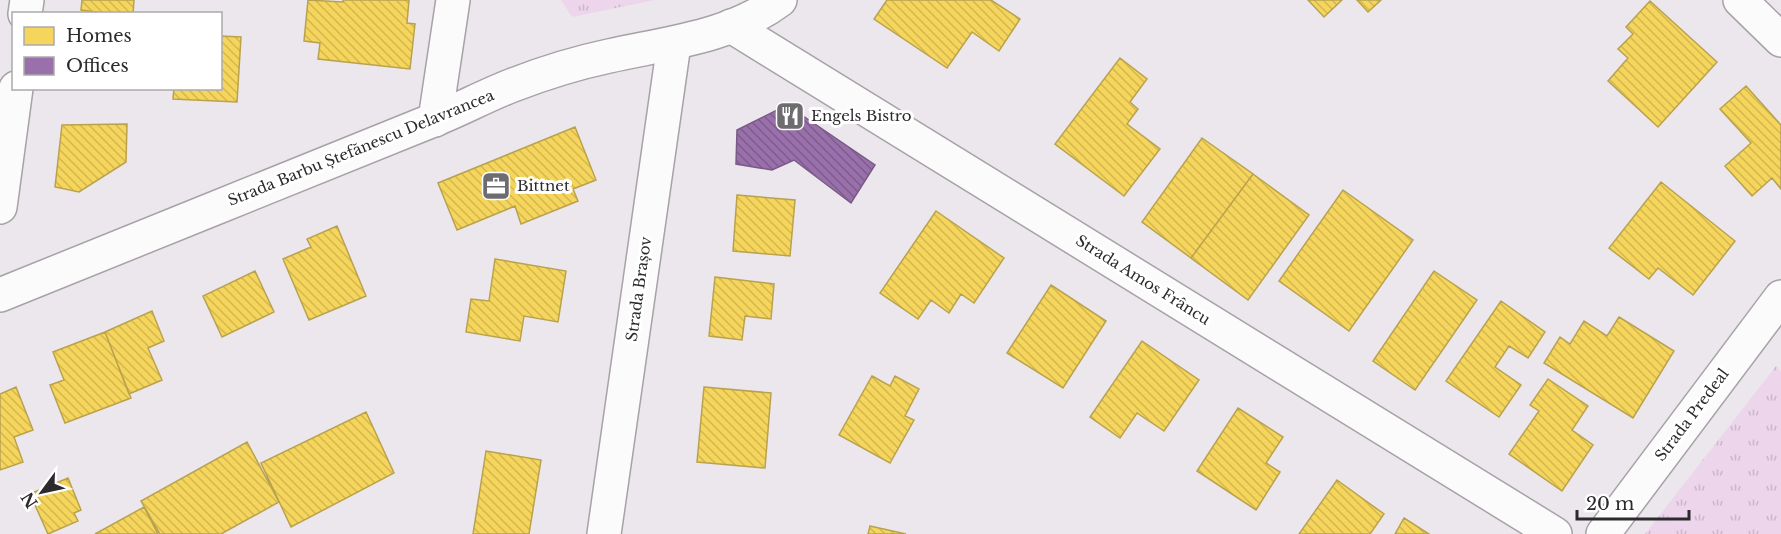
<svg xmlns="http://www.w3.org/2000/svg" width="1781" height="534" font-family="'Libre Baskerville',serif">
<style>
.park{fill:url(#park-tufts)}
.homes{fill:url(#homes-back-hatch);stroke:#b9a24e;stroke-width:1.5}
.offices{fill:url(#offices-back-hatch);stroke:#785b85;stroke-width:1.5}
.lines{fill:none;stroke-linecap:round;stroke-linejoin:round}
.street-casing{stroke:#a6a2a5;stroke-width:36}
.secondary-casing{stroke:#a6a2a5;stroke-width:36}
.street{stroke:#fcfbfc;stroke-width:33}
.secondary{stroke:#fcfbfc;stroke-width:33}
.labels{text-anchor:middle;stroke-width:6;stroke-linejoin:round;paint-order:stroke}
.poi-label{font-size:15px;fill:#2c2a2c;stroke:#fff;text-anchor:start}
.street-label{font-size:15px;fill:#2c2a2c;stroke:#fff}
</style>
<defs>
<pattern id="park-tufts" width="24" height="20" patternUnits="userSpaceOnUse" patternTransform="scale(1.5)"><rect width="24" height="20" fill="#edd5ec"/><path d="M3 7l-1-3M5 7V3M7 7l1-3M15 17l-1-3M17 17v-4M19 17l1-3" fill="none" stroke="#cbb7cb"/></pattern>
<pattern id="homes-back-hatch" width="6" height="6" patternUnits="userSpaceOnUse" patternTransform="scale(1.5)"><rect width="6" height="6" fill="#f6d55c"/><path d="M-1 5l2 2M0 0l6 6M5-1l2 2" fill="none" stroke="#d3b750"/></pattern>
<pattern id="offices-back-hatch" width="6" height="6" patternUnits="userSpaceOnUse" patternTransform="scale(1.5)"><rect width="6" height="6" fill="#9970ab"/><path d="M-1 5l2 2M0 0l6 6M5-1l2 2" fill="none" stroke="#7d5c8b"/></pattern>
</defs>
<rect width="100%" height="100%" fill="#ece7ec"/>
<!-- park -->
<path class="park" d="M561,0h94l-83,17z
M1776,366l5,6v162h-136z"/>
<!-- homes -->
<path class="homes" d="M82,0h52l-1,14h-23l-29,-4z
M308,0l35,2v-2h66l-2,23 8,1 -5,45 -92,-10 2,-16 -16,-2z
M887,0h104l29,19 -21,32 -27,-19 -25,36 -73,-49z
M1308,0h34l-18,17z
M1357,0h24l-13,12z
M1650,1l67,61 -59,65 -50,-46 20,-23 -10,-9 15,-15 -7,-7z
M220,36l21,1 -4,65 -64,-3 1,-11h46z
M1120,58l27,21 -17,23 8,7 -11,15 33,25 -36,47 -69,-52z
M1746,86l35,39v64l-9,-11 -20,18 -27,-30 26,-23 -31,-34z
M127,124l-1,38 -47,30 -24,-5 7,-62z
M575,127l21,53 -23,9 5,12 -57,23 -6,-18 -58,24 -19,-47z
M1202,138l51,36 -62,84 -49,-36z
M1253,174l56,41 -61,85 -57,-42z
M1661,182l74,59 -42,54 -35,-27 -9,11 -40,-31z
M1343,190l70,50 -64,91 -70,-50z
M737,195l58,5 -5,56 -57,-5z
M936,211l68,47 -30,45 -13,-9 -12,19 -18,-13 -13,19 -38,-26z
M337,226l29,70 -57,24 -26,-61 28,-12 -4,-8z
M495,259l71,12 -8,51 -34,-6 -4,25 -54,-9 5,-33 18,2z
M255,271l19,41 -52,25 -19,-41z
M1434,271l43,29 -62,90 -42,-29z
M715,277l59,7 -3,35 -26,-3 -3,24 -33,-4z
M1051,285l55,36 -43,67 -56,-35z
M1501,301l44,31 -17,26 -19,-12 -14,21 26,18 -22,32 -53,-36z
M152,311l12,30 -16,7 14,32 -33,14 -24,-62z
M1619,317l55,34 -41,67 -89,-55 16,-26 10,7 14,-23 23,15z
M105,332l26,66 -66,25 -15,-38 14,-5 -11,-28z
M1142,341l57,39 -35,51 -27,-18 -17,25 -30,-21z
M872,376l18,10 5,-10 24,13 -14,27 9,4 -24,43 -51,-28z
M1548,379l40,27 -16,24 21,15 -31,46 -53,-37 30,-43 -9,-6z
M16,387l17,43 -19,7 9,25 -23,8v-76z
M704,387l67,6 -6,75 -68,-6z
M1238,408l45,29 -17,26 14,9 -24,38 -59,-39z
M366,412l28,61 -103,54 -30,-64z
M247,442l32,60 -58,32h-61l-19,-33z
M486,451l55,9 -12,74h-56z
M68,478l13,32 -7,3 4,8 -30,13 -18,-40z
M1337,480l47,34 -14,20h-71z
M144,507l14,27h-63z
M1404,518l25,16h-34z
M870,526l36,8h-38z"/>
<!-- offices -->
<path class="offices" d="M787,105l88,60 -24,38 -57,-43 -22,10 -36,-6 1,-34z"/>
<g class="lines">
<!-- street casing -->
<g class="street-casing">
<path id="street" d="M1740,0l41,40
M25,14l2,-14
M731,26l824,508
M435,120l18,-120
M0,207l16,-119
M604,534l70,-490
M1603,534l178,-237"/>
</g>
<!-- secondary casing -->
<g class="secondary-casing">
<path id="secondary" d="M0,295c142,-57 284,-115 426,-172 30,-11 58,-27 87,-38 31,-12 63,-22 96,-29 58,-13 122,-19 171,-56"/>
</g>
<!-- street -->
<use href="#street" class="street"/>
<!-- secondary -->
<use href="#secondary" class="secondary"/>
</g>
<!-- icons -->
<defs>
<g id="restaurant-square" transform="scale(1.5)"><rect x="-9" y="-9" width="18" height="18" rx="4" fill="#6f6c6f" stroke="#fff"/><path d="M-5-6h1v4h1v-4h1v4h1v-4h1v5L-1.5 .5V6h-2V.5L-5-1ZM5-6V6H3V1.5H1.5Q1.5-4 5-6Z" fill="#fff"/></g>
<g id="office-square" transform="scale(1.5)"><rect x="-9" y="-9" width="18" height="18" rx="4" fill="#6f6c6f" stroke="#fff"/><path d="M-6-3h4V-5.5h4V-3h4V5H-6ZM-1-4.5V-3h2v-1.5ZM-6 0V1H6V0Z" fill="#fff"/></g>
</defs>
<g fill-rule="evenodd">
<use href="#restaurant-square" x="790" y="116"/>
<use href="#office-square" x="496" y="186"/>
</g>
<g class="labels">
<!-- poi labels -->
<g class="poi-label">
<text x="811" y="121">Engels Bistro</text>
<text x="517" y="191">Bittnet</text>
</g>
<!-- street labels -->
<g class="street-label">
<text transform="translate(361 148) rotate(-22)" y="5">Strada Barbu Ștefănescu Delavrancea</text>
<text transform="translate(1143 280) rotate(32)" y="5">Strada Amos Frâncu</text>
<text transform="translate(639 289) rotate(-82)" y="5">Strada Brașov</text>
<text transform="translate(1692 415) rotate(-53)" y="5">Strada Predeal</text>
</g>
</g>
<!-- legend -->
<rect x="12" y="12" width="210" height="78" fill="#ffffff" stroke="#abaaab" stroke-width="1.5"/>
<rect x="24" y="27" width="30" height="18" fill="#f6d55c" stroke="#abaaab" stroke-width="1.5"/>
<text x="66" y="42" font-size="18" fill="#2c2a2c">Homes</text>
<rect x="24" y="57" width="30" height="18" fill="#9970ab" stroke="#abaaab" stroke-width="1.5"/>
<text x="66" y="72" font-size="18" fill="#2c2a2c">Offices</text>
<!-- north arrow -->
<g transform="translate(42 492) rotate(237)" stroke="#ffffff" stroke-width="4.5" paint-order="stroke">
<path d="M0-4.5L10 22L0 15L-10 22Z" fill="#2c2a2c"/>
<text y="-9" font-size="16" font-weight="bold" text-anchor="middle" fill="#2c2a2c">N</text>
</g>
<!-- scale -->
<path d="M1577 510v9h112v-9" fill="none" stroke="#2c2a2c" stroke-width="3"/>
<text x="1586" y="510" font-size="18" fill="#2c2a2c" stroke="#ffffff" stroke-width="4.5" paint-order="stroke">20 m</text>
</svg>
